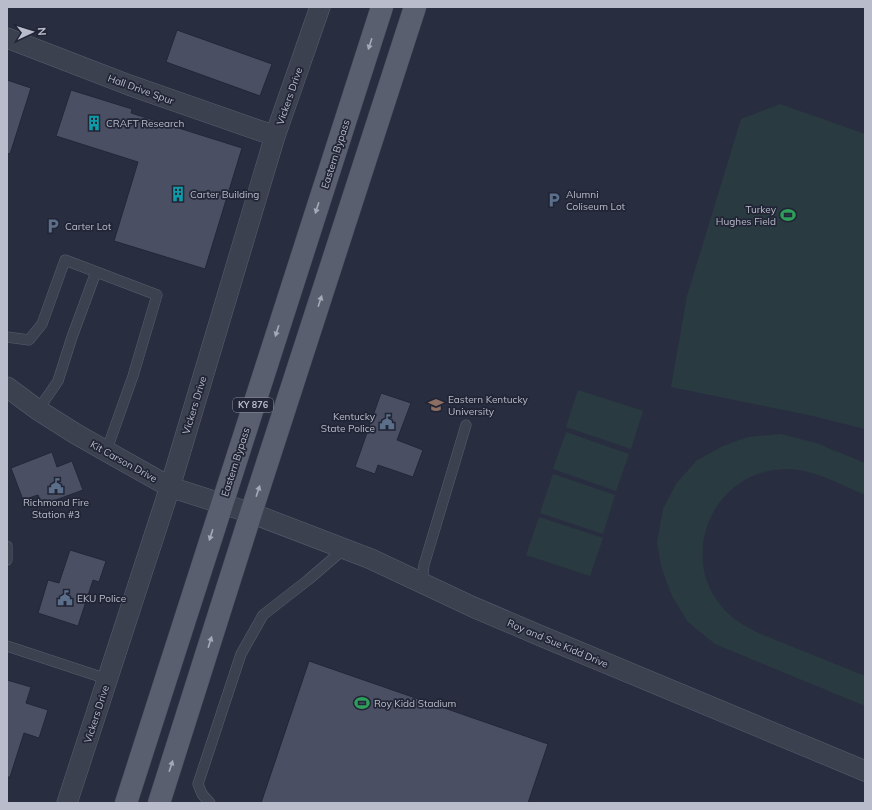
<svg xmlns="http://www.w3.org/2000/svg" width="872" height="810" font-family="Mulish,sans-serif">
<style>
.green{fill:#2a3a41}
.building{fill:#4a4f63;stroke:#232737}
.lines{fill:none;stroke-linecap:round;stroke-linejoin:round}
.lane-casing{stroke:#5a5e6d;stroke-width:11}
.street-casing{stroke:#5a5e6d;stroke-width:21}
.primary-casing{stroke:#464959;stroke-width:23}
.lane{stroke:#3c4150;stroke-width:10}
.street{stroke:#3c4150;stroke-width:20}
.primary{stroke:#5a5f6f;stroke-width:22}
.oneway{fill:#a6a9b8}
.labels{text-anchor:middle;stroke-width:3.5;stroke-linejoin:round;paint-order:stroke}
.shield{fill:#212535;stroke:#8b8f9d;stroke-width:1}
.shield-label{font-size:9px;font-weight:bold;fill:#b9bcca}
.street-label{font-size:10px;fill:#b9bcca;stroke:#212535}
.poi-label{font-size:10px;fill:#b9bcca;stroke:#212535;text-anchor:start}
</style>
<rect width="100%" height="100%" fill="#282e40"/>
<!-- green -->
<path class="green" d="M780,104l85,30v295l-52,-13 -142,-29 16,-91 54,-177z
M578,390l65,21 -12,38 -65,-22z
M566,432l63,22 -13,37 -63,-22z
M781,434l35,9 49,20v32c-23,-10 -52,-26 -78,-26 -56,0 -95,52 -82,106 3,11 9,23 17,32 9,11 21,18 34,25l109,44v30l-150,-62 -27,-22 -16,-26 -11,-30 -4,-24 6,-33 13,-25 20,-23 27,-15 25,-9z
M553,474l62,21 -12,39 -63,-21z
M539,517l64,21 -13,38 -64,-21z"/>
<!-- building -->
<path class="building" d="M177,30l95,34 -12,32 -94,-34z
M7,80l24,8 -21,66 -3,-1z
M71,90l61,19 -1,4 111,35 -37,121 -91,-28 24,-79 -82,-26z
M381,393l30,10 -14,37 26,10 -10,27 -35,-12 -3,9 -20,-7z
M52,452l5,15 15,-6 11,29 -41,15 -4,-10 -15,5 -12,-32z
M70,550l36,11 -7,21 -6,-2 -15,46 -40,-13 10,-33 11,3z
M309,661l239,83 -20,59h-267z
M7,680l24,7 -5,16 22,7 -9,28 -15,-5 -14,44h-3z"/>
<g class="lines">
<!-- lane casing -->
<g class="lane-casing">
<path id="lane" d="M7,337l22,3 13,-16 23,-64 92,35 -24,81 -27,76
M38,410l20,-29 14,-44 24,-65
M7,546v14
M422,582l2,-17 42,-140
M7,646l100,33
M210,803l-8,-9 -4,-10 43,-130 22,-39 45,-35 36,-31"/>
</g>
<!-- street casing -->
<g class="street-casing">
<path id="street" d="M7,38l122,47 146,51
M7,387l31,23 38,24 37,21 57,32 81,26 120,46 102,48 68,29 324,135
M67,803l103,-316 105,-351 45,-129"/>
</g>
<!-- primary casing -->
<g class="primary-casing">
<path id="primary" d="M126,803l256,-796
M159,803l92,-290 164,-506"/>
</g>
<!-- lane -->
<use href="#lane" class="lane"/>
<!-- street -->
<use href="#street" class="street"/>
<!-- primary -->
<use href="#primary" class="primary"/>
</g>
<!-- one-way arrows -->
<defs><path id="oneway-solid" d="M-6-.8H1V-3.2L6.5 0L1 3.2V.8H-6Z"/></defs>
<g class="oneway">
<use href="#oneway-solid" transform="translate(370 44) rotate(108)"/>
<use href="#oneway-solid" transform="translate(317 208) rotate(108)"/>
<use href="#oneway-solid" transform="translate(320 301) rotate(-72)"/>
<use href="#oneway-solid" transform="translate(277 331) rotate(108)"/>
<use href="#oneway-solid" transform="translate(258 491) rotate(-72)"/>
<use href="#oneway-solid" transform="translate(211 535) rotate(108)"/>
<use href="#oneway-solid" transform="translate(210 642) rotate(-72)"/>
<use href="#oneway-solid" transform="translate(171 766) rotate(-72)"/>
</g>
<!-- icons -->
<defs>
<g id="building-bare" transform="scale(1.2)"><path d="M-4-6H4V6H1V3H-1V6H-4ZM-2.5-4.3h1.7v1.8h-1.7ZM.8-4.3h1.7v1.8H.8ZM-2.5-1h1.7V.8h-1.7ZM.8-1h1.7V.8H.8Z" fill="#0f9aa8" stroke="#212535" stroke-width="2.5" paint-order="stroke"/></g>
<g id="parking-bare" transform="scale(1.2)"><path d="M-3.5-5.5H1a3.5 3.5 0 0 1 0 7H-1V5.5H-3.5ZM-1-3.4V-.6H.8a1.4 1.4 0 0 0 0-2.8Z" fill="#5c6f8a" stroke="#212535" stroke-width="2.5" paint-order="stroke"/></g>
<g id="stadium-bare" transform="scale(1.2)"><path d="M0-5a6.5 5 0 1 0 0 10a6.5 5 0 1 0 0-10ZM-3.5-1.8h7v3.6h-7Z" fill="#2e9e5b" stroke="#212535" stroke-width="2.5" paint-order="stroke"/></g>
<g id="university-bare" transform="scale(1.2)"><path d="M0-5L7-2L0 1L-7-2ZM-4 1L0 2.5L4 1V4Q0 6-4 4Z" fill="#8d6e63" stroke="#212535" stroke-width="2.5" paint-order="stroke"/></g>
<g id="civic-bare" transform="scale(1.2)"><path d="M-.6-6.5H3V-4.5H.6V-3L4-1V1h2V6H-6V1h2V-1L-.6-3ZM-1.2 2.5V6h2.4V2.5Z" fill="#5c6f8a" stroke="#212535" stroke-width="2.5" paint-order="stroke"/></g>
</defs>
<g fill-rule="evenodd">
<use href="#building-bare" x="94" y="123"/>
<use href="#building-bare" x="178" y="194"/>
<use href="#parking-bare" x="554" y="200"/>
<use href="#stadium-bare" x="788" y="215"/>
<use href="#parking-bare" x="53" y="226"/>
<use href="#university-bare" x="436" y="405"/>
<use href="#civic-bare" x="387" y="422"/>
<use href="#civic-bare" x="56" y="486"/>
<use href="#civic-bare" x="65" y="598"/>
<use href="#stadium-bare" x="362" y="703"/>
</g>
<g class="labels">
<!-- shield labels -->
<rect class="shield" x="233" y="398" width="40" height="14" rx="3"/>
<g class="shield-label">
<text x="253" y="408">KY 876</text>
</g>
<!-- street labels -->
<g class="street-label">
<text transform="translate(141 89) rotate(20)" y="4">Hall Drive Spur</text>
<text transform="translate(289 96) rotate(-71)" y="4">Vickers Drive</text>
<text transform="translate(335 154) rotate(-72)" y="4">Eastern Bypass</text>
<text transform="translate(194 405) rotate(-73)" y="4">Vickers Drive</text>
<text transform="translate(124 461) rotate(29)" y="4">Kit Carson Drive</text>
<text transform="translate(235 462) rotate(-72)" y="4">Eastern Bypass</text>
<text transform="translate(558 643) rotate(23)" y="4">Roy and Sue Kidd Drive</text>
<text transform="translate(96 714) rotate(-72)" y="4">Vickers Drive</text>
</g>
<!-- poi labels -->
<g class="poi-label">
<text x="106" y="127">CRAFT Research</text>
<text x="190" y="198">Carter Building</text>
<text x="566" y="198">Alumni<tspan x="566" dy="12">Coliseum Lot</tspan></text>
<text x="776" y="213" text-anchor="end">Turkey<tspan x="776" dy="12">Hughes Field</tspan></text>
<text x="65" y="230">Carter Lot</text>
<text x="448" y="403">Eastern Kentucky<tspan x="448" dy="12">University</tspan></text>
<text x="375" y="420" text-anchor="end">Kentucky<tspan x="375" dy="12">State Police</tspan></text>
<text x="56" y="506" text-anchor="middle">Richmond Fire<tspan x="56" dy="12">Station #3</tspan></text>
<text x="77" y="602">EKU Police</text>
<text x="374" y="707">Roy Kidd Stadium</text>
</g>
</g>
<!-- border -->
<rect width="872" height="810" fill="none" stroke="#b9bcca" stroke-width="16"/>
<!-- north arrow -->
<g transform="translate(32 32) rotate(86)" stroke="#212535" stroke-width="3" paint-order="stroke">
<path d="M0-3L7 15L0 10L-7 15Z" fill="#b9bcca"/>
<text y="-6" font-size="11" font-weight="bold" text-anchor="middle" fill="#b9bcca">N</text>
</g>
</svg>
